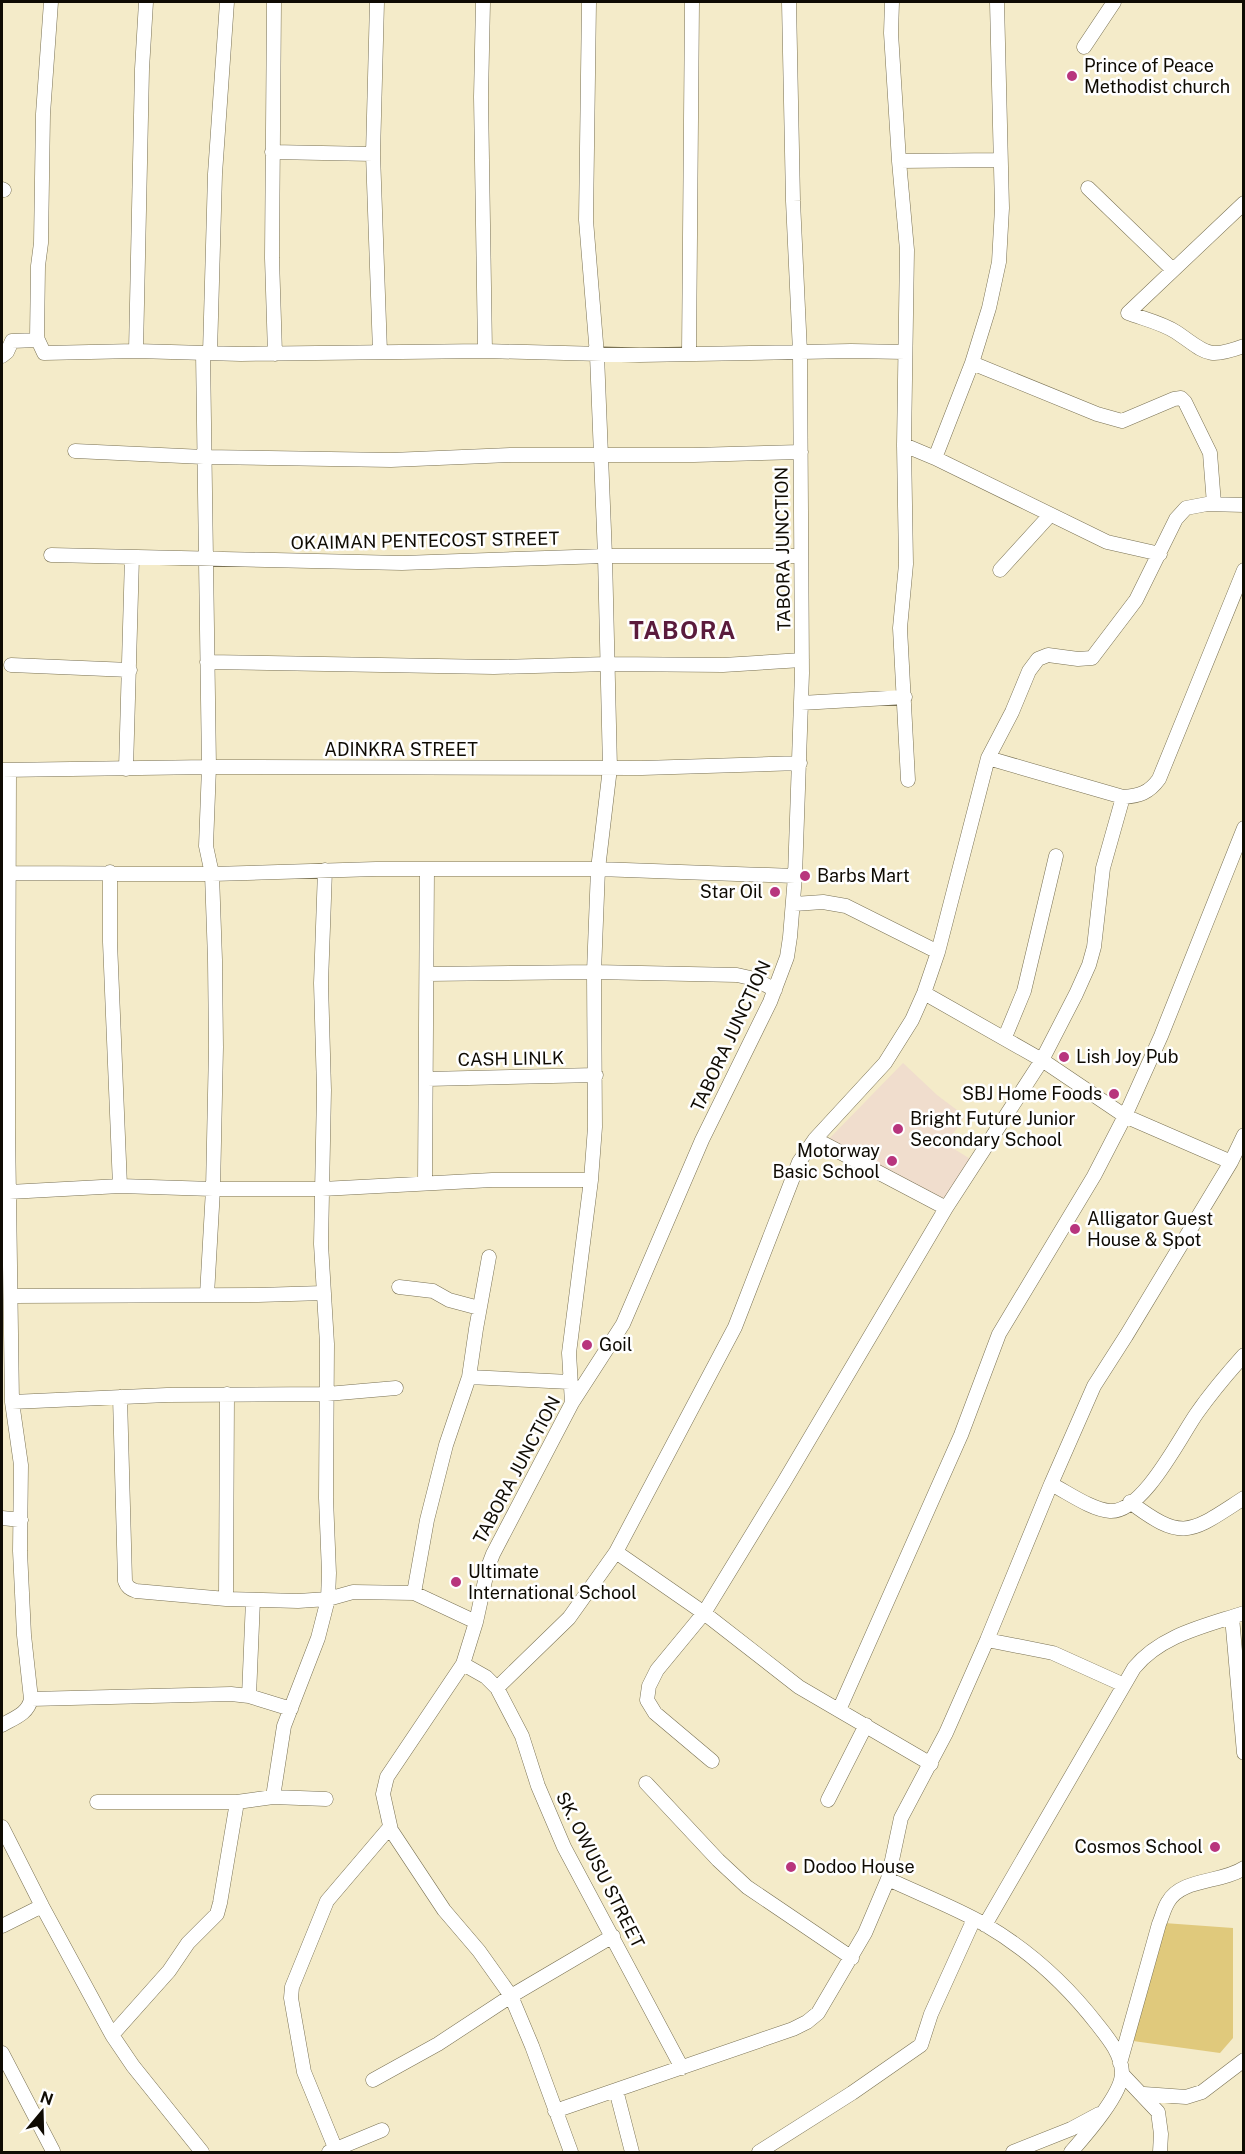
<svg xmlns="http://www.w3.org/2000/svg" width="1245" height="2154" font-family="'Public Sans',sans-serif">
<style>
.education{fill:#f0ddcd}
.green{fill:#e0c97c}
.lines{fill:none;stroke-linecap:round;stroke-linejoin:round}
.minor-casing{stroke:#797153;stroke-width:15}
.minor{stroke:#fff;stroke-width:14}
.poi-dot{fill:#b8357d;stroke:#fff;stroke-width:2}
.labels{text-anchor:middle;stroke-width:5;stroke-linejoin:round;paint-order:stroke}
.poi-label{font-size:18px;fill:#0f0b03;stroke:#fff;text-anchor:start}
.street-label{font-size:18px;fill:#0f0b03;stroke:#fff}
.district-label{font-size:24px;font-weight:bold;letter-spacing:1.5px;fill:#5a1b3c;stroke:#fff}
</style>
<rect width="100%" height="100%" fill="#f4ebc9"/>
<!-- education -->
<path class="education" d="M903,1063l34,32 28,21 -19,28 26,16 -28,45 -117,-64z"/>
<!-- green -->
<path class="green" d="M1164,1923l69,5v110l-13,15 -87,-12z"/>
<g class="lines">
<!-- minor casing -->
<g class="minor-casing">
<path id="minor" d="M51,2l-8,112 -2,129 -3,23 -1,72 7,15 92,-2 105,3 244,-3 155,4 211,-4 54,1
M274,2l-2,256 3,96
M377,2l-4,152 7,198
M483,2l-2,95 4,254
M892,2l-1,31 8,128 8,89 -3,195 2,119 -6,64 8,152
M1084,47l30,-45
M272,152l101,2
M899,161l101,-1
M1088,188l85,82
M2,189l2,1
M1244,203l-116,110c16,6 34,10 48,19 30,20 30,28 68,14
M136,351l6,-282 4,-67
M203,353l6,414 -3,79 6,28 3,86 1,87 -3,142 -6,106
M210,353l5,-179 12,-172
M689,354l3,-352
M2,356l5,-4 5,-11 25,-1
M972,363l125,51 25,7 52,-22 7,-1 4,4 25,51 4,51
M904,445l31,13 172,84 53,12
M75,451l129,6 187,3 120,-5h183l107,-3
M935,458l37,-95 17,-55 10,-46 3,-54 -5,-206
M51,555l351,8 203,-7h195
M1000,570l50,-55
M207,662l287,5 114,-3 115,1 79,-5
M11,665l119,5
M801,703l104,-6
M988,758l135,39c16,-1 26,-4 36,-18l85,-209
M126,769l6,-212
M2,770l207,-3 433,1 158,-5
M110,872v70l10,244
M8,873l204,1 164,-5h222l197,7
M794,904l29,-2 23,4 92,46
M427,974l167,-2 143,3 18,4 20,11
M924,993l118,67 34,-66 13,-29 5,-18 9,-79 20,-71
M1005,1037l19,-46 32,-135
M427,1079l169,-4
M815,1139l131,69
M425,1183l2,-314
M9,1192l111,-6 93,3h109l170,-9h99
M399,1287l34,4 16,9 30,8
M12,1296l246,-1 66,-2
M469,1377l101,5
M120,1397l5,184c2,6 5,8 11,10l90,8 72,2 30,-2 25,-7 61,1 62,29
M12,1402l155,-7 160,-1 69,-6
M572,1403l-3,-50 22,-173 4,-53 -1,-155 4,-103 12,-101 -5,-212 -8,-201 -11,-135 3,-218
M1051,1484c16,8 41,26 59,27 33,2 70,-74 87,-98 14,-20 30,-39 47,-58
M1130,1502c54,41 61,30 114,-4
M2,1518l19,2
M616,1552l119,-225 64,-165 16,-23 70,-76 27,-43 12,-27 14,-41 50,-194 24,-46 17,-41 9,-12 10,-4 30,4 14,-1 44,-58 40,-81 10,-11 21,-4 37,1
M414,1593l13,-73 19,-75 23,-68 7,-48 13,-72
M226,1599l1,-205
M1232,1617l12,136
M987,1640l66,13 71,32
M463,1664l23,13 11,11 25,48 16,50 26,61 118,221
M497,1688l72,-70 47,-66 88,61 95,74 132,77
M249,1696l4,-96
M31,1699l200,-5 18,2 42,13
M839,1710l122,-275 38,-101 95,-158 31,-60 36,-80 83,-208
M2,1725c12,-7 26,-11 29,-26l-7,-64 -4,-84 1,-86 -9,-63 -4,-274 1,-357
M712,1761l-57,-48 -8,-13 2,-14 8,-16 47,-57 80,-131 162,-274 96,-148 83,56 106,46
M646,1783l72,77 29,27 105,71
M273,1797l53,2
M828,1800l38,-75
M97,1802h140
M2,1827l40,79 70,129 21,31 69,86
M888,1879c32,15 66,28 96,45 43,25 82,60 113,100 11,14 24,29 25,48 1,21 -37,64 -51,80
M985,1925l149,-257c27,-33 71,-42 110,-55
M2,1926l40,-20
M112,2035l57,-64 19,-28 29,-29 3,-11 17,-101 36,-5 11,-71 34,-88 10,-39 1,-26 -3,-75 1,-154 -6,-100 3,-154 -3,-107 4,-113
M2,2053l51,98
M1120,2063l39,-139c3,-7 5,-16 9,-22 13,-24 54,-19 76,-34
M1122,2074l36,38 3,22 -1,18
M373,2080l65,-36 73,-48 102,-60
M616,2090l16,62
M1144,2094l42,3 16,-5 42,-32
M555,2111l238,-82 14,-7 11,-9 47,-80 23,-54 13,-61 45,-85 41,-93 64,-156 43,-98 32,-50 105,-174 13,-27
M336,2150l-32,-78 -13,-74 1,-11 35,-86 63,-74
M329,2152l53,-22
M571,2152l-39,-106 -21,-50 -32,-45 -35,-41 -53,-80 -8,-36 4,-17 76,-113 13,-42 12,-55 5,-13 79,-151 51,-79 79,-184 68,-138 17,-45 3,-20 5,-61 7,-203 -2,-321 -7,-151 -4,-199
M759,2152l93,-59 69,-48 10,-31 43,-95
M1013,2152l58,-23 28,-15"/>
</g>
<!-- minor -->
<use href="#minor" class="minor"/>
</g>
<!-- markers -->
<g class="poi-dot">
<circle cx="1072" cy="76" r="6"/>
<circle cx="805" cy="876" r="6"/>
<circle cx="775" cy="892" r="6"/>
<circle cx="1064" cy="1057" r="6"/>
<circle cx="1114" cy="1094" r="6"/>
<circle cx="898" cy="1129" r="6"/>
<circle cx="892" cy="1161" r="6"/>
<circle cx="1075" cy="1229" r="6"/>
<circle cx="587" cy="1345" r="6"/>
<circle cx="456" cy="1582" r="6"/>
<circle cx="1215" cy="1847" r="6"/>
<circle cx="791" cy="1867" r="6"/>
</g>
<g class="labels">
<!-- poi labels -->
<g class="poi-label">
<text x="1084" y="72">Prince of Peace<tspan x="1084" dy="21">Methodist church</tspan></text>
<text x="817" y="882">Barbs Mart</text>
<text x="763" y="898" text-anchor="end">Star Oil</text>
<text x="1076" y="1063">Lish Joy Pub</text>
<text x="1102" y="1100" text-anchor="end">SBJ Home Foods</text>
<text x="910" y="1125">Bright Future Junior<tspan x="910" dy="21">Secondary School</tspan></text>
<text x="880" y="1157" text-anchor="end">Motorway<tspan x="880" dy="21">Basic School</tspan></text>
<text x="1087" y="1225">Alligator Guest<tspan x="1087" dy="21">House &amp; Spot</tspan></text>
<text x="599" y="1351">Goil</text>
<text x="468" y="1578">Ultimate<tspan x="468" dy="21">International School</tspan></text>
<text x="1203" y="1853" text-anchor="end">Cosmos School</text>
<text x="803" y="1873">Dodoo House</text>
</g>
<!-- street labels -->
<g class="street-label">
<text transform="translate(425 541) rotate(-1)" y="6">OKAIMAN PENTECOST STREET</text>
<text transform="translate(783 549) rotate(-91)" y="6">TABORA JUNCTION</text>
<text x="401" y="756">ADINKRA STREET</text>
<text transform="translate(731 1036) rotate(-65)" y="6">TABORA JUNCTION</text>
<text transform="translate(511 1059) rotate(-1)" y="6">CASH LINLK</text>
<text transform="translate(517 1470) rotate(-62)" y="6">TABORA JUNCTION</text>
<text transform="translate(600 1870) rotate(63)" y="6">SK. OWUSU STREET</text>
</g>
<!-- district labels -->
<g class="district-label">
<text x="683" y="639">TABORA</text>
</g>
</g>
<!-- border -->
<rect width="1245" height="2154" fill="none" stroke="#0f0b03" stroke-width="6"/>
<!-- north arrow -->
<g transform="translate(42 2112) rotate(19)" stroke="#ffffff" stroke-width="4.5" paint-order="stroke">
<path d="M0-4.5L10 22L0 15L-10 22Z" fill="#0f0b03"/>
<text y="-9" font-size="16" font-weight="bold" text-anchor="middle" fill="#0f0b03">N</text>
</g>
</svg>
